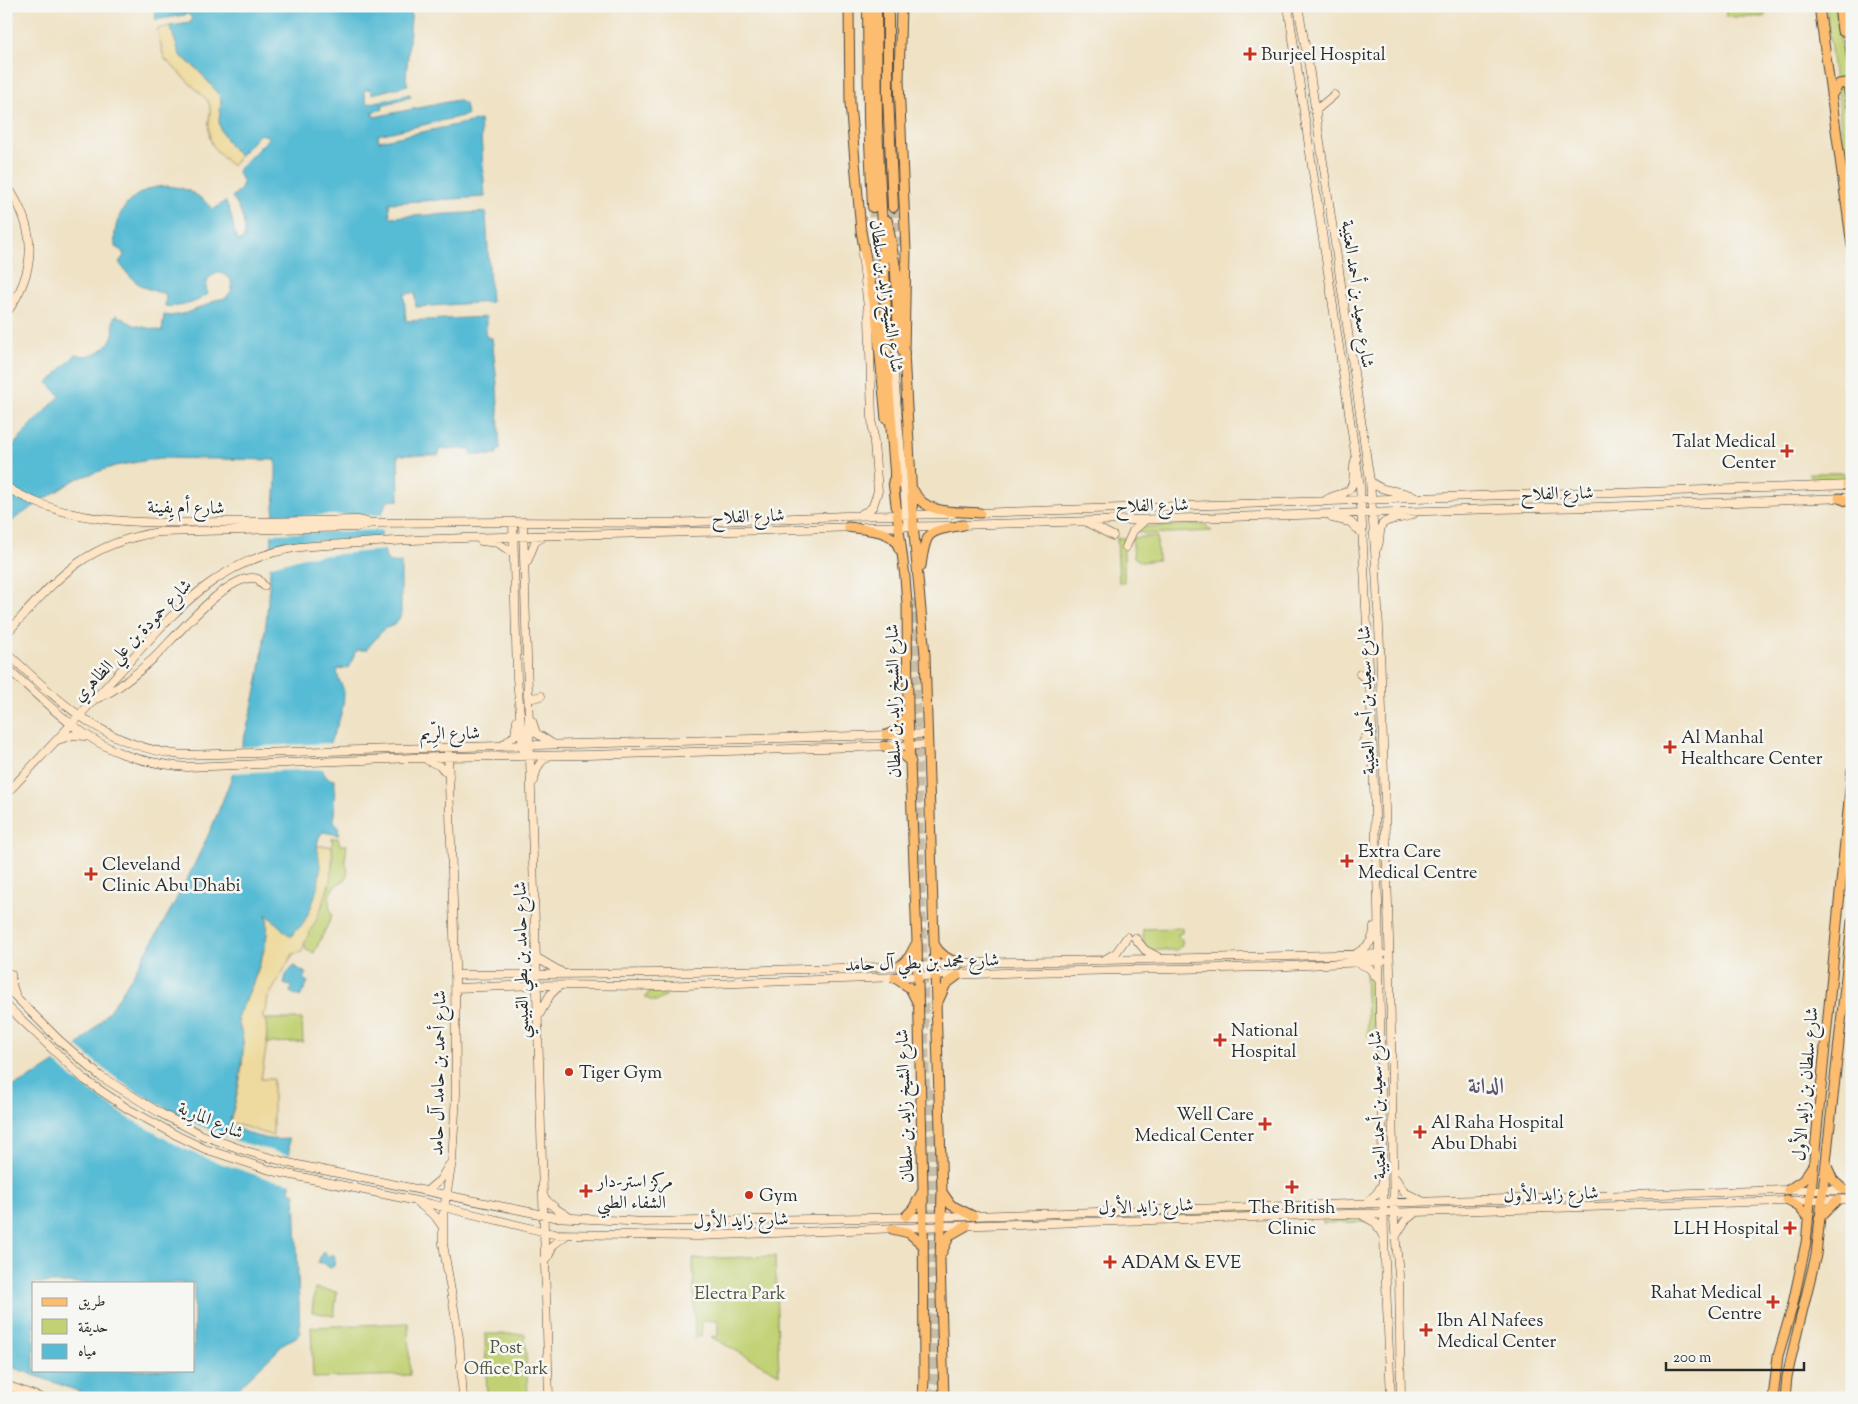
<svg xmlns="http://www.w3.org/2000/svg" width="1858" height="1404" font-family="'Sorts Mill Goudy',Amiri,serif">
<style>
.green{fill:#c1d173;stroke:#767e4f}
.sand{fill:#eeda9e;stroke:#8c8264}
.water{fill:#56bbd4;stroke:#407380;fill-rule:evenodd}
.pier{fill:#efe2c5}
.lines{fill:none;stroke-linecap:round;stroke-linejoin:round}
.highway-tunnel{stroke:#c8bda6;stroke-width:10;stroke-dasharray:10 5;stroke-linecap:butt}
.secondary-casing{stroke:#484642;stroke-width:9}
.primary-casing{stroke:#484642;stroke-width:11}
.highway-casing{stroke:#484642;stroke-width:12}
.secondary{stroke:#fee5c5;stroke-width:8}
.primary{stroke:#fcbd6f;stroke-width:9}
.highway{stroke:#fcbd6f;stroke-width:10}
.poi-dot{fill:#c8321e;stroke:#f6f6f2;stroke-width:2}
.labels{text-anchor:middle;stroke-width:5;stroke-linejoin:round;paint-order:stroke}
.poi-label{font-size:18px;fill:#2b2b2b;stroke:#f6f6f2;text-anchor:start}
.street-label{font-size:18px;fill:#2b2b2b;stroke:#f6f6f2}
.park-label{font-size:18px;fill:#50543d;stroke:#f6f6f2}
.district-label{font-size:22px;font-weight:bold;fill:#5d566c;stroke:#f6f6f2}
</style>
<rect width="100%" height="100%" fill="#f6f6f2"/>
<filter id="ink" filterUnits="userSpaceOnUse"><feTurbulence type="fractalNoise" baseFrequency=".02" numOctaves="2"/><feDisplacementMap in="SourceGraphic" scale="10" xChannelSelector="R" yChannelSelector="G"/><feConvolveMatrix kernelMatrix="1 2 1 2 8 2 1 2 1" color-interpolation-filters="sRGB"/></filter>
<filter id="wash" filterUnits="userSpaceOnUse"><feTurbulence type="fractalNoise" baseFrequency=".0096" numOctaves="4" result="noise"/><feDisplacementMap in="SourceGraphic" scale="20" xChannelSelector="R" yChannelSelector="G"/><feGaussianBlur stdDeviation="1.12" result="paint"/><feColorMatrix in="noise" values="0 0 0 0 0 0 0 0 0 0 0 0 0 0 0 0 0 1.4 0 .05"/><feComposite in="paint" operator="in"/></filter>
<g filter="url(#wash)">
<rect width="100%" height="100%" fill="#efe2c5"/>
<!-- green -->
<path class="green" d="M1725,6h40v11h-39z
M1826,6h10l11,76 -12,1z
M1841,85l5,4 6,44v66l-12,-77 -2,-34z
M1808,473h44v7l-37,1z
M1204,524l8,7 -66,3 -9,-3 5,-4z
M1157,536l1,24 -17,2 -7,-5 -2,-19z
M1117,538h7v45h-5z
M332,838h6l2,7h7l-2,16 3,9 -2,9c-18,10 -20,19 -14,37l-18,37 -8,-3 -2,-10 17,-31 8,-23 4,-24z
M1182,928v5l-4,1 1,5h3v6l-5,5h-28l-6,-6v-15z
M1368,973c5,10 9,46 5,56 -1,2 -4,5 -5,7l-3,-61z
M656,990l6,1 4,5c-8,5 -11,8 -21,1l5,-6z
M1850,999l2,1v53h-4l1,-20 -2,-8z
M266,1019h36l1,23 -36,1z
M1374,1207v2l-427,14v-3l347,-12z
M1322,1218l45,1v3l-44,1z
M775,1256l4,118 -68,-37 7,-1v-16l-16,1 -1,16h-6l-2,-78z
M315,1288l22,4 -3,24 -22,-4z
M408,1323l2,52 -97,3 -2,-51z
M485,1334h40l3,64h-41z"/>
<!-- sand -->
<path class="sand" d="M170,26l10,29 17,14 22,25 2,6 -1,9 10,37 10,9 -8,11c-16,-15 -25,-21 -23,-45 1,-7 2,-13 -1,-20l-44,-43 -7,-29z
M318,846h14c2,27 -5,50 -16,74 -5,11 -12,20 -14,32l-9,2 -25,44 -2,14 -3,1v6h3l1,24 -6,36h12v57l-43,-14c7,-25 14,-54 13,-80 0,-9 -6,-19 -5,-27 1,-5 7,-12 9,-17 9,-22 26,-63 19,-86l25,25z"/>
<!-- water -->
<path class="water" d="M155,6h257l-6,73 2,6 -36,9 -2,-5 -6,1 3,14 43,-10 1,3 -29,8 1,4 -11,3 2,5 83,-17 8,4 2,11 -89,20 1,6 101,-21 5,77 -96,6 1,14 96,-5 5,90 -75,5 -1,-14 -11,1 2,27 80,-4v20l6,1 5,45 3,67h-3v5h-26v-6h-32v6h-41l1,45 -11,1c-12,15 -7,42 -1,59l6,3 8,-1v54l-7,9 -10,4 -18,21h-7l-4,2 -5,15 -12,2c-3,10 6,15 6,25 0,25 -15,47 -23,70 2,9 4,15 14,16l-1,40 1,4 3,2 1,9 -16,-3c-11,10 -2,26 -3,38 -1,16 -9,43 -19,56 -1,2 -4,3 -6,5 -2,1 -2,4 -4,6l-25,-23c7,20 -11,64 -20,85 -2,4 -7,12 -8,17 -1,8 5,18 5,26 0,28 -7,57 -14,83 23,10 34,16 60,14l1,52 5,2 5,140c-5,8 -17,7 -21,16l-51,49h-131l-91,-33v-276c28,-10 68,-37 87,-59 22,-24 39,-53 55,-81 45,-75 84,-156 104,-241 14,-57 17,-115 20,-173 1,-24 5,-50 4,-75l-116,-2 -45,8 -39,13 -59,38 -11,11v-74l24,-28 30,-30 -12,-13 28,-29c13,6 31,-4 36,-17 4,-8 -2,-16 4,-22l18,10 28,6 2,-16 7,1 16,-3 22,-9 6,-4 11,-2 6,-8 -1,-10c-7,-8 -15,-9 -23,-1l-2,9 2,6c-11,9 -29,14 -43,12l1,-12c-24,-5 -34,-12 -47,-32l5,-6 -2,-5 -7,-4c-6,-58 61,-83 98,-37l12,-9c9,14 7,29 13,40l5,-1c5,-13 -3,-32 -11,-43l9,-8 2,-7 -6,-11 30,-31 1,-4 -8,-2 -20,21 -10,-9 -9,-15 -2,-9 2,-22 -2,-6 -22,-25 -17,-14 -10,-29 20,-3 2,-4 -3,-5 -33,6zM34,1283h160v87h-160z
M294,966l12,7 -3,6 5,3 -8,15 -10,-5 2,-5 -8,-3 2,-9z
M322,1252h3l2,5 5,-3 3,2 -1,10 -4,2 -7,-5h-5z"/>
<!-- pier -->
<path class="pier" d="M325,515h60l-1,15 -114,4 1,-17z
M384,538l2,12 -82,7 -36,10 1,-18 14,-4 21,-3z
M333,743l-10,21 2,5 -95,4 8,-26z
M74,1044l31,26 28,20 56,31 51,21 52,14 1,28 -25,-5 -60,-20 -28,-12 -53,-30 -54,-38 -19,-18z"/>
</g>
<g filter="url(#ink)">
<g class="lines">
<!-- highway-tunnel -->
<path class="highway-tunnel" d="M873,207l9,109
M893,207l3,46
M898,477l6,58
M910,599l3,23 10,351 2,124
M931,1089l4,309"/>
<!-- secondary casing -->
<g class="secondary-casing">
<path id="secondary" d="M1288,6l72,480 12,241 6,176 6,335 7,160
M1298,6l11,61 61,414 5,69 5,97 10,323 4,250 5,55 2,123
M1315,111l19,-16
M6,184c31,45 32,85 0,130
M888,361l6,15 13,144
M1370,481c13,13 29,7 44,16
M6,487c64,40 142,36 215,35 46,0 92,-1 137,-2l14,3
M1326,500c7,-5 17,-5 23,-10 8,-8 2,-22 7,-32
M976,513l530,-18 66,-2h42l237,-8
M861,514l8,-4 4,-4 5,-15 -6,-72 -3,-102 -7,-63
M1332,518l18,4 13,12
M513,522l4,156 6,72
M523,522l26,876
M1088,523l25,13
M959,525l535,-16 106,-2 245,-9
M864,527l84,-1
M481,541l17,2 16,11
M1126,547l7,-16 11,-10
M1377,548c4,-7 1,-15 5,-23 5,-8 24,-5 33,-12
M527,562l8,-20 8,-5
M6,634c50,-54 76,-90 153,-102l197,-5 16,-4 133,-1 163,1 178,-7 106,-2
M6,652c56,52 97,94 176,103l745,-21
M6,667c36,31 71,70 117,87 21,8 42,11 64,13l252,-10 149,-2 339,-10
M1360,674l10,8
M528,694l5,4 8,-2
M98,698c20,-8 39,-25 56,-40 19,-18 76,-89 104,-79l6,7
M532,721l4,12 17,11
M58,740l15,-5 12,1
M1363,742l9,-15
M503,745l12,-10 2,-15
M448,752l7,210 1,132 -4,67 -9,54v29l16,94 4,60
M427,760l13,6 9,9
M534,781c2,-11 4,-19 15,-25
M6,794c37,-39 73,-78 109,-117 56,-60 98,-118 185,-130 184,-14 369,-12 553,-20
M1135,938l10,12 13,7
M1357,953c11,-6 17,-13 17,-26
M537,958l24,14
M1104,960l12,-7 11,-16
M1358,963l11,5 9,11
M11,974v8l4,11
M455,975l201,-2 262,-7 43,-3 421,-9
M6,987l53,53 41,36 60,37 42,22 44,16 47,13 261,53 91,5 328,-6 815,-26h64
M455,988l83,-3 122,1 369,-14 241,-5 112,-6
M6,1005l79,75 43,29 50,27 27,13 68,22 158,33 123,30 144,2 250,-10 904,-27
M539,1015l11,-20 9,-9
M1396,1179l8,13 18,9
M428,1190l12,-10 9,-15
M544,1198l11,10 14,9
M418,1203l17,13 7,10
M1365,1204l12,-11 6,-10
M1362,1215l14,8 7,13
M1396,1236l9,-15 11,-9
M548,1257l5,-12 12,-9
M6,1385l36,13"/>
</g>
<!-- primary casing -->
<g class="primary-casing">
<path id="primary" d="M849,6l1,97 11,128 15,83 10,105
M901,6l-2,74 7,172 -2,101 10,181 11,121 17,537 -2,70 4,136
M1819,6l33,240
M1839,6l3,25
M1846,6l6,58
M1831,96l8,-12 6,-1 3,4 4,20
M893,481l12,96 2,27 1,108 9,229 6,248 1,191 -1,18
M1847,485l5,-2
M914,491c10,24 44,20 66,22
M1839,498l13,5
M848,527c17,3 47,2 51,22
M921,566c5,-37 7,-34 42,-41
M886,735l13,-5 8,-16
M884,746l17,8 10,8
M934,944c6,11 15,17 27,19
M899,967l10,-10 7,-13
M895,978l15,10 7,14
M937,1004l9,-20 11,-8
M1826,1164l7,16 11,10
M1788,1190l15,-10 10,-15
M942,1192l9,13 22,11
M1787,1200l12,7 9,11
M906,1216l7,-7 9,-17
M1819,1218l18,-18
M892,1229l17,4 14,12
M942,1252l8,-17 16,-9
M1773,1398l5,-42 14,-48 14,-65 46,-474
M1785,1398l2,-21 5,-23 24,-99 36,-334"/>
</g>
<!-- highway casing -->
<g class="highway-casing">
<path id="highway" d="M868,6l1,114 4,87
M876,6l1,118 9,188 1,61 8,98v15
M888,6v89l5,112
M887,221l9,52 3,67 5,13"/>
</g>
<!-- secondary -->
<use href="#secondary" class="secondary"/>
<!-- primary -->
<use href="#primary" class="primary"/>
<!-- highway -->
<use href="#highway" class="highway"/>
</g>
</g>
<!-- markers -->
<g class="poi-dot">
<path d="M1247.5 46.5h5v5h5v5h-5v5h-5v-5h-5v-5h5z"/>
<path d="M1784.5 443.5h5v5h5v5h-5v5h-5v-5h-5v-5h5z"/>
<path d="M1667.5 739.5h5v5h5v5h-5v5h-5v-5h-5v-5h5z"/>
<path d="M1344.5 853.5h5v5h5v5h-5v5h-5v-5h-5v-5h5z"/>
<path d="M88.5 866.5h5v5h5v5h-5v5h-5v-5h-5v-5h5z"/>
<path d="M1217.5 1032.5h5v5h5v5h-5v5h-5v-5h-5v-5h5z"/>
<circle cx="569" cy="1072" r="5"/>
<path d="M1262.5 1116.5h5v5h5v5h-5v5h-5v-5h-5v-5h5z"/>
<path d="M1417.5 1124.5h5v5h5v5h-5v5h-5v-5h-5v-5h5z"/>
<path d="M1289.5 1179.5h5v5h5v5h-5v5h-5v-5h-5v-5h5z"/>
<path d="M583.5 1183.5h5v5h5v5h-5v5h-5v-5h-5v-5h5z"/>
<circle cx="749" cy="1195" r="5"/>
<path d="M1787.5 1220.5h5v5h5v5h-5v5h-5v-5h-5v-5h5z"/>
<path d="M1107.5 1254.5h5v5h5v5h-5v5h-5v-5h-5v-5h5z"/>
<path d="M1770.5 1294.5h5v5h5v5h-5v5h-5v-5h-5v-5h5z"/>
<path d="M1423.5 1322.5h5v5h5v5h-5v5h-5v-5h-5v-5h5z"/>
</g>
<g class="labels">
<!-- poi labels -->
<g class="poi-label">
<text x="1261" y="60">Burjeel Hospital</text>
<text x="1776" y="447" text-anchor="end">Talat Medical<tspan x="1776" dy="21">Center</tspan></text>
<text x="1681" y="743">Al Manhal<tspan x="1681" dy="21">Healthcare Center</tspan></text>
<text x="1358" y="857">Extra Care<tspan x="1358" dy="21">Medical Centre</tspan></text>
<text x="102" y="870">Cleveland<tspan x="102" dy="21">Clinic Abu Dhabi</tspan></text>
<text x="1231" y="1036">National<tspan x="1231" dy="21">Hospital</tspan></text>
<text x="579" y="1078">Tiger Gym</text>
<text x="1254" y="1120" text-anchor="end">Well Care<tspan x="1254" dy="21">Medical Center</tspan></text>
<text x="1431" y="1128">Al Raha Hospital<tspan x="1431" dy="21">Abu Dhabi</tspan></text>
<text x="597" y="1187">مركز استر-دار<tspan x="597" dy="21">الشفاء الطبي</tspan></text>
<text x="759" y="1201">Gym</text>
<text x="1292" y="1213" text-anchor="middle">The British<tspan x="1292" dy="21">Clinic</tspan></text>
<text x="1779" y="1234" text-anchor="end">LLH Hospital</text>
<text x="1121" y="1268">ADAM &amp; EVE</text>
<text x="1762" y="1298" text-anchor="end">Rahat Medical<tspan x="1762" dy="21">Centre</tspan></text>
<text x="1437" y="1326">Ibn Al Nafees<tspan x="1437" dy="21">Medical Center</tspan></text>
</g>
<!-- street labels -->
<g class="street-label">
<text transform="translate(1358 294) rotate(82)" y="6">شارع سعيد بن أحمد العتيبة</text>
<text transform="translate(887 296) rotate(82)" y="6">شارع الشيخ زايد بن سلطان</text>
<text transform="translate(1557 493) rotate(-1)" y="6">شارع الفلاح</text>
<text transform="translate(1152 505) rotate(-1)" y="6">شارع الفلاح</text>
<text transform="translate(186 507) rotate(1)" y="6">شارع أم يِفينة</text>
<text transform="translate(748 516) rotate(-2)" y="6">شارع الفلاح</text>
<text transform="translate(132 640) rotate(-46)" y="6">شارع حمودة بن علي الظاهري</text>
<text transform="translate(1366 700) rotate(-92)" y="6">شارع سعيد بن أحمد العتيبة</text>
<text transform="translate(893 701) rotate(-91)" y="6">شارع الشيخ زايد بن سلطان</text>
<text transform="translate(450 733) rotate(-1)" y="6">شارع الرِّيم</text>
<text transform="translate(521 960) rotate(-91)" y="6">شارع حامد بن بطي القبيسي</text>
<text transform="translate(922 962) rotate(-2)" y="6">شارع محمد بن بطي آل حامد</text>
<text transform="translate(438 1073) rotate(-89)" y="6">شارع أحمد بن حامد آل حامد</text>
<text transform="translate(1805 1084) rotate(-85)" y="6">شارع سلطان بن زايد الأول</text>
<text transform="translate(1377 1105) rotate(-92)" y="6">شارع سعيد بن أحمد العتيبة</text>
<text transform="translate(904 1106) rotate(-92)" y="6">شارع الشيخ زايد بن سلطان</text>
<text transform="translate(211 1120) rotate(23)" y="6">شارع المارِية</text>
<text transform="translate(1551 1194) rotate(-2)" y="6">شارع زايد الأول</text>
<text transform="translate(1146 1206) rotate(-2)" y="6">شارع زايد الأول</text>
<text transform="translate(741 1220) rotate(-2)" y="6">شارع زايد الأول</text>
</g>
<!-- park labels -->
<g class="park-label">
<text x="740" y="1299">Electra Park</text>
<text x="506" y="1353">Post<tspan x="506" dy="21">Office Park</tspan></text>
</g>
<!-- district labels -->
<g class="district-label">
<text x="1486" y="1093">الدانة</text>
</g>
</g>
<!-- margin -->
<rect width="1858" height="1404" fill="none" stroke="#f6f6f2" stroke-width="25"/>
<!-- legend -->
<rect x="32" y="1282" width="162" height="90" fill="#f6f6f2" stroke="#a5a5a2"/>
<rect x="42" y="1298" width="25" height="8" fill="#fcbd6f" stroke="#a5a5a2"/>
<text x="78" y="1306" font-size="15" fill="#2b2b2b">طريق</text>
<rect x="42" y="1319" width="25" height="15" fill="#c1d173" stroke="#a5a5a2"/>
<text x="78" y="1332" font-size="15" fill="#2b2b2b">حديقة</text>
<rect x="42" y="1344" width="25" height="15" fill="#56bbd4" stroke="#a5a5a2"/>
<text x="78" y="1356" font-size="15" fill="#2b2b2b">مياه</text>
<!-- scale -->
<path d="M1666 1362v8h138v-8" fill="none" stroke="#2b2b2b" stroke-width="2.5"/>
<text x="1673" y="1362" font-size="15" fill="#2b2b2b" stroke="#f6f6f2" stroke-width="4" paint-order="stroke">200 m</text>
</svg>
